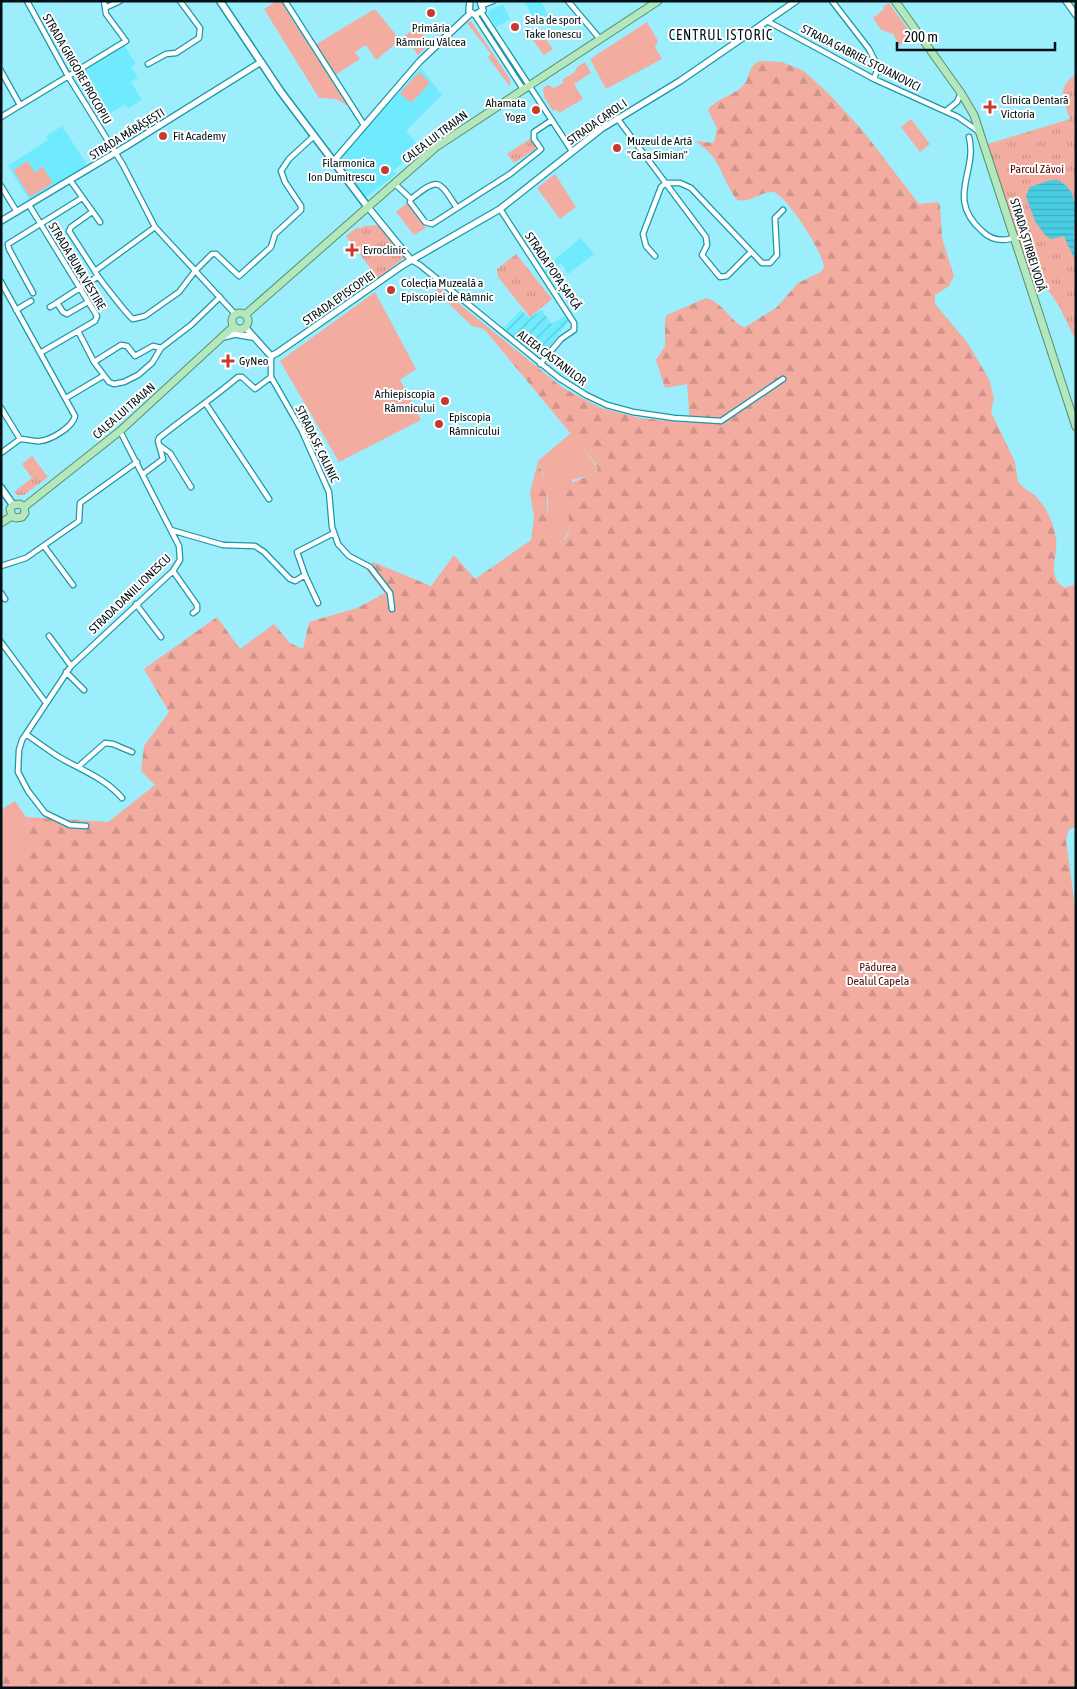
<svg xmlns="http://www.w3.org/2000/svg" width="1077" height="1689" font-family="'Asap Condensed',sans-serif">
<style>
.built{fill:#70eafe}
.industrial{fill:url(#industrial-furrows)}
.green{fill:#f3aca0}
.forest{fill:url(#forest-firs)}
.park{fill:url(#park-tufts)}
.water{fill:url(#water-rules)}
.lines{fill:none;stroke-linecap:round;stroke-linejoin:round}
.minor-casing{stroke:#1c97a8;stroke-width:7}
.tertiary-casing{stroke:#1c97a8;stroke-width:8}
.secondary-casing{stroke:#1c97a8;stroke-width:9}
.primary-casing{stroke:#559268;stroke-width:9}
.minor{stroke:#fff;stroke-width:4.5}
.tertiary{stroke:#fff;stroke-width:5.5}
.secondary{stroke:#fff;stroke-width:6}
.primary{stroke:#b5e7bf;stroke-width:7}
.poi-dot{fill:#c73a2c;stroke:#fff;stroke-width:2}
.labels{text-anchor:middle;stroke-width:4;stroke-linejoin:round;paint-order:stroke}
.poi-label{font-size:12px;fill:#001115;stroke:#fff;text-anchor:start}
.street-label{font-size:12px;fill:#001115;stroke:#fff}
.park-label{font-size:12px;fill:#530a05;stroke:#fff}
.neighbourhood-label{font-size:14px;letter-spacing:1px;fill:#001115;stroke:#fff}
</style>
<defs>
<pattern id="industrial-furrows" width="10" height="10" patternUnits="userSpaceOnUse" patternTransform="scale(1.25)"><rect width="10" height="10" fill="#70eafe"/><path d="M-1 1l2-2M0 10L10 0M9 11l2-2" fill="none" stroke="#5fc8d9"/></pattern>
<pattern id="forest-firs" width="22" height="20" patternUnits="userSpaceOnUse" patternTransform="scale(1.25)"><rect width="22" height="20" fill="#f3aca0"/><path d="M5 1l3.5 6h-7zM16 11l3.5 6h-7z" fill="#cf9389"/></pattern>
<pattern id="park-tufts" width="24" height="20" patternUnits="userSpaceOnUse" patternTransform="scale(1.25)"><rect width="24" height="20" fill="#f3aca0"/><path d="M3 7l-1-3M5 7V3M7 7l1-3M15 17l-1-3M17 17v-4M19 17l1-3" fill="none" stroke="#cf9389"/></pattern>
<pattern id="water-rules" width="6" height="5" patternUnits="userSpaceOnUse" patternTransform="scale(1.25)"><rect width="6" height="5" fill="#48cde2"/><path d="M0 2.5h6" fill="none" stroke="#3dafc1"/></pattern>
</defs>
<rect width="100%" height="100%" fill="#9ceefc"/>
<!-- built -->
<path class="built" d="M524,1h17l7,15 -12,7z
M503,4l7,15 -14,8 -8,-13 2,-4z
M124,45l12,19 -5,3 7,11 -7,4 11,18 -14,8 -3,-4 -19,12 -8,-1 -24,-36 8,-5 -2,-3z
M421,68l21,27 -36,36 15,17 -28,23 3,3 -28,22h-5l-25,-33v-4z
M62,126l25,39 -57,36 -22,-35 40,-26 -2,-4z
M581,238l13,16 -26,20 -7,-11 -15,11 -3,-5z"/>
<!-- industrial -->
<path class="industrial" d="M521,310l8,8 13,-8 9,14 14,-8 4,5 -22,29 -12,-12 -9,10 -25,-18z"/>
<!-- green -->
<path class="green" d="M277,1h4l67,105 -12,-7 -17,-1 -55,-89z
M889,3l21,29 -10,14 -7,-12 -12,-4 -8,-12 11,-9 -1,-2z
M373,10h3l24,30 -24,20 -10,-15 -11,7 5,7 -25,16 -20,-30z
M471,21l39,58v8l-22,-30 3,-3 -24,-31z
M647,22l11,19 -3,6 7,12 -56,30 -16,-30z
M416,26l14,17 -12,12 -14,-18z
M538,28l15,21 -9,6 -15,-20z
M585,62l6,11 -17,11 9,15 -24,14 -3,-4 -3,2 -9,-14 -1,-9 5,-3 6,3 9,-5v-4l12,-7 2,-5z
M419,72l11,11 -19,20 -11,-10z
M911,119l19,25 -10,8 -19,-25z
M28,161l7,12 7,-7 11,17 -23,14 -17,-27z
M555,174l21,33 -16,12 -23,-31z
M407,203l19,25 -12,7 -18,-23z
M375,292l41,77 -16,11 21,40 -82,42 -59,-101z
M571,433l27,35 -5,6 -21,6c-1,17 4,59 -15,63 -17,-9 -8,-29 -9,-43 -1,-14 -4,-27 -10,-39z
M15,801l11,16 7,31 -7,9 -25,11v-58z"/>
<!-- forest -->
<path class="forest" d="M760,61l22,1 22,9 26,24 33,36 56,73 19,-2 2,3 2,33 12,38 -5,10 -14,9v9l32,38 22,37 5,20 -3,13 24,50 3,20c4,5 9,8 15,12 13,11 20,27 23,44 3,17 -11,39 9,50l11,-4v243l-7,2 -3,11 10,75v773h-1075v-820l25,-11 6,-9 -6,-31 82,5 47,-37 -14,-14 3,-25 25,-34 -25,-43 73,-52 23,32 34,-25 16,19 13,6 6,-27 48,-14 28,-15 -19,-24 7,-7 58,24 23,-31 21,24 56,-39 3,-23 -4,-24 8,-32 9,25v45l10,12c25,-6 3,-40 10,-58l29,-13 2,-4 -2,-4 -112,-135 -12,-3 -35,-34v-6l126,102 38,20 39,10 50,5 -3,-39 -22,4 -9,-28 9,-14v-27l2,-4 39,-17c17,4 27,27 39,29l31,-19 22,-25 23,-11 3,-5c0,-13 -39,-74 -51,-75 -12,-1 -25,13 -37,7 -15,-22 -15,-42 -41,-58l19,2 3,-15 -9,-18 2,-3c9,-9 24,-12 33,-21 8,-9 4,-20 17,-25z"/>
<!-- park -->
<path class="park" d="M1076,74v267l-17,-35 -19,-28 -10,-1 -42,-133 82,-25c-7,-20 -14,-31 6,-45z
M531,138l6,10 -23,15 -7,-9z
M379,225l25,33 -26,20 -32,-42 12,-9 2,2 4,-3z
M516,254l36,45 -22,18 -32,-40 -1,-8z
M32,456l16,21 -24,18h-7l-3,-3 18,-14 -10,-14z"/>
<!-- water -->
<path class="water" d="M1051,180c26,1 26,31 23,50 -1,8 2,23 2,32l-12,-26 -13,3 -6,-4 -10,-14 -9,-25 4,-9z"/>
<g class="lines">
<!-- minor casing -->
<g class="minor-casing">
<path id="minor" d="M27,1l41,75 55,89 32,62 80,87
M285,1l79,124
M568,1l32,38
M832,1l37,48 9,18 -4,12
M483,5l10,-4
M107,7l13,-6
M481,12l91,139
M475,15l48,74
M767,21l107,58 84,38 20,14
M148,64l18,-10 10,-1 23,-15 1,-10 -20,-27
M1,71l19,34
M946,111l11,-9 4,-9
M1,117l125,-76 -20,-27 -2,-13
M617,118l89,119 1,8 -5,10 18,22 7,-1 23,-23
M969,137c9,35 -24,61 13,94 9,9 19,11 32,7
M70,180l30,42
M394,183l17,16c28,-22 27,-20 46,9
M666,183h14l11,5 71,75h8l7,-8 -2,-37 8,-8
M1,186l16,26
M410,202l15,20 7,2 78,-50 29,-23 2,-2 -7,-10v-7l18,-12
M29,205l68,111 -2,5 -55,32
M500,209l74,114v7l-13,9 -21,25
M92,212l-21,15 -2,4 26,40
M155,227l-60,44c1,4 34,46 38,48l12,-3 34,-24 16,-21 17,-17h4l23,22 32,-29 4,-13 26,-24v-4l-16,-24 -4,-11 8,-12 25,-23
M655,256l-9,-10 -3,-12 18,-47 5,-4
M411,260l9,5 139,113 27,17 21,10 26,7 41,6 47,3 62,-42
M1,282l74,134c-2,11 -24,24 -35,25 -6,1 -13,-2 -20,-2l-19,14
M33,293l-24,-44 -1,-5 74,-46
M55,304l42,-27
M50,307l7,-4 6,9 4,2 21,-12
M16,310l15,-9
M78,331l16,31 15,20 5,2 10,-2 14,-7 14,-12 9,-15 30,-23 29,-28
M271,356v21l31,54 27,61 3,35 6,17 11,12 21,11 20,26 2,16
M94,362l27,-17 6,1 8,10 18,-10 8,2
M66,398l37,-22
M206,404l63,95
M1,408l19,31
M159,445l11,8 21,34
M143,474l20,-15 -5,-18 1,-3c26,-21 53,-39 79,-61h4l13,12 16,-12
M171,530l52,15 32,1 9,6 26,27 5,2 10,-6 -8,-23 37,-19
M44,546l29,39
M1,566l25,-8 53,-37 1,-18 57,-41
M173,571l24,34v5l-4,3
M305,575l13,28
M1,593l4,6
M136,604l25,33
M49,636l22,30
M1,642l45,61
M66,672l18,18
M26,734c11,8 22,16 33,23 22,13 46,21 63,41
M79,766l26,-23 8,1 19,8
M86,826l-16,-1 -25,-12 -17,-22 -10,-19 1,-22 3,-10 49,-74 102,-95 7,-11 -1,-14 -59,-115"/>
</g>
<!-- tertiary casing -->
<g class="tertiary-casing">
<path id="tertiary" d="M470,1l-1,10 6,4 8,-5 -3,-9
M1066,1l10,14
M333,162l87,-101 51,-48
M367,206l44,54
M1,221l124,-74 136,-85
M245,327l26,29 6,-3 126,-88 97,-56 101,-80 79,-48 116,-80
M223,337l12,-3 17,3"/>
</g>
<!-- secondary casing -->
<g class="secondary-casing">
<path id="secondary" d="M220,1l61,91 86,114
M1,488l12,17"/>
</g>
<!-- primary casing -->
<g class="primary-casing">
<path id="primary" d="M895,1l66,92 13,22 102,312
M232 321a8 8 0 1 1 16 0a8 8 0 1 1-16 0Z
M245,315l191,-168 222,-146
M24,507l96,-76 114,-105
M12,516l-2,-7 3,-4 7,-1 4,3
M12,516l4,2 6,-1 3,-4 -1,-6
M1,523l11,-7"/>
</g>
<!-- minor -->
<use href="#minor" class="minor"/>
<!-- tertiary -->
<use href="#tertiary" class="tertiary"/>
<!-- secondary -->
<use href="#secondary" class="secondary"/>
<!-- primary -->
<use href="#primary" class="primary"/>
</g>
<!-- markers -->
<g class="poi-dot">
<circle cx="431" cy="13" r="5"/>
<circle cx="515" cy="27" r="5"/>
<path d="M987.5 99.5h5v5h5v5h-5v5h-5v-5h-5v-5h5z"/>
<circle cx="536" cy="110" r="5"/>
<circle cx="163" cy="136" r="5"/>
<circle cx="617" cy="148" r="5"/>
<circle cx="385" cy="170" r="5"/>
<path d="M349.5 242.5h5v5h5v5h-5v5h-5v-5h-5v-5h5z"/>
<circle cx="391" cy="290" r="5"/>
<path d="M225.5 353.5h5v5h5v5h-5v5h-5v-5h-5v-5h5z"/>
<circle cx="445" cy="401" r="5"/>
<circle cx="439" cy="424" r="5"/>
</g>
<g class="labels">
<!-- poi labels -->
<g class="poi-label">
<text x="525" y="24">Sala de sport<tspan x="525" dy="14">Take Ionescu</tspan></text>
<text x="431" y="32" text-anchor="middle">Primăria<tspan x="431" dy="14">Râmnicu Vâlcea</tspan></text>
<text x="1001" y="104">Clinica Dentară<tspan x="1001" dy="14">Victoria</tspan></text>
<text x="526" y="107" text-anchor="end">Ahamata<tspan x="526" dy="14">Yoga</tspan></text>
<text x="173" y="140">Fit Academy</text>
<text x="627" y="145">Muzeul de Artă<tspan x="627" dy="14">"Casa Simian"</tspan></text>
<text x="375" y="167" text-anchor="end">Filarmonica<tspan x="375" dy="14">Ion Dumitrescu</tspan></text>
<text x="363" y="254">Evroclinic</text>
<text x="401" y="287">Colecția Muzeală a<tspan x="401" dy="14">Episcopiei de Râmnic</tspan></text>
<text x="239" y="365">GyNeo</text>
<text x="435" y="398" text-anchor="end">Arhiepiscopia<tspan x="435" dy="14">Râmnicului</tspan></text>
<text x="449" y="421">Episcopia<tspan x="449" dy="14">Râmnicului</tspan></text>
</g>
<!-- street labels -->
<g class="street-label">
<text transform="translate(861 58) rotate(27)" y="4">STRADA GABRIEL STOIANOVICI</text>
<text transform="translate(77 69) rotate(60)" y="4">STRADA GRIGORE PROCOPIU</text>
<text transform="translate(597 122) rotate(-35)" y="4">STRADA CAROL I</text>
<text transform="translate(127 134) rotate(-32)" y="4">STRADA MĂRĂȘEȘTI</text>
<text transform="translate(435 137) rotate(-37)" y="4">CALEA LUI TRAIAN</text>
<text transform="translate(1028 245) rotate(73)" y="4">STRADA ȘTIRBEI VODĂ</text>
<text transform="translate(77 266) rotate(59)" y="4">STRADA BUNA VESTIRE</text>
<text transform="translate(553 271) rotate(56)" y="4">STRADA POPA ȘAPCĂ</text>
<text transform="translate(339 298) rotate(-35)" y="4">STRADA EPISCOPIEI</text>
<text transform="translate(552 358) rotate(37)" y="4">ALEEA CASTANILOR</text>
<text transform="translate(124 411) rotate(-41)" y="4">CALEA LUI TRAIAN</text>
<text transform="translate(317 444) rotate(64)" y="4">STRADA SF. CALINIC</text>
<text transform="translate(130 594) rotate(-44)" y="4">STRADA DANIIL IONESCU</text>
</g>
<!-- park labels -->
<g class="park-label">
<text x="1037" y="173">Parcul Zăvoi</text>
<text x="878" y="971">Pădurea<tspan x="878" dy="14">Dealul Capela</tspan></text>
</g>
<!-- neighbourhood labels -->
<g class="neighbourhood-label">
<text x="721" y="40">CENTRUL ISTORIC</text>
</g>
</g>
<!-- border -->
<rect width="1077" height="1689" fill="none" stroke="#001115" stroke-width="5"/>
<!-- scale -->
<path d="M897 42v8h158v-8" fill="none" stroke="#001115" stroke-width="2.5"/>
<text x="904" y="42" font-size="15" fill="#001115" stroke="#ffffff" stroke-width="4" paint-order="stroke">200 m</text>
</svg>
